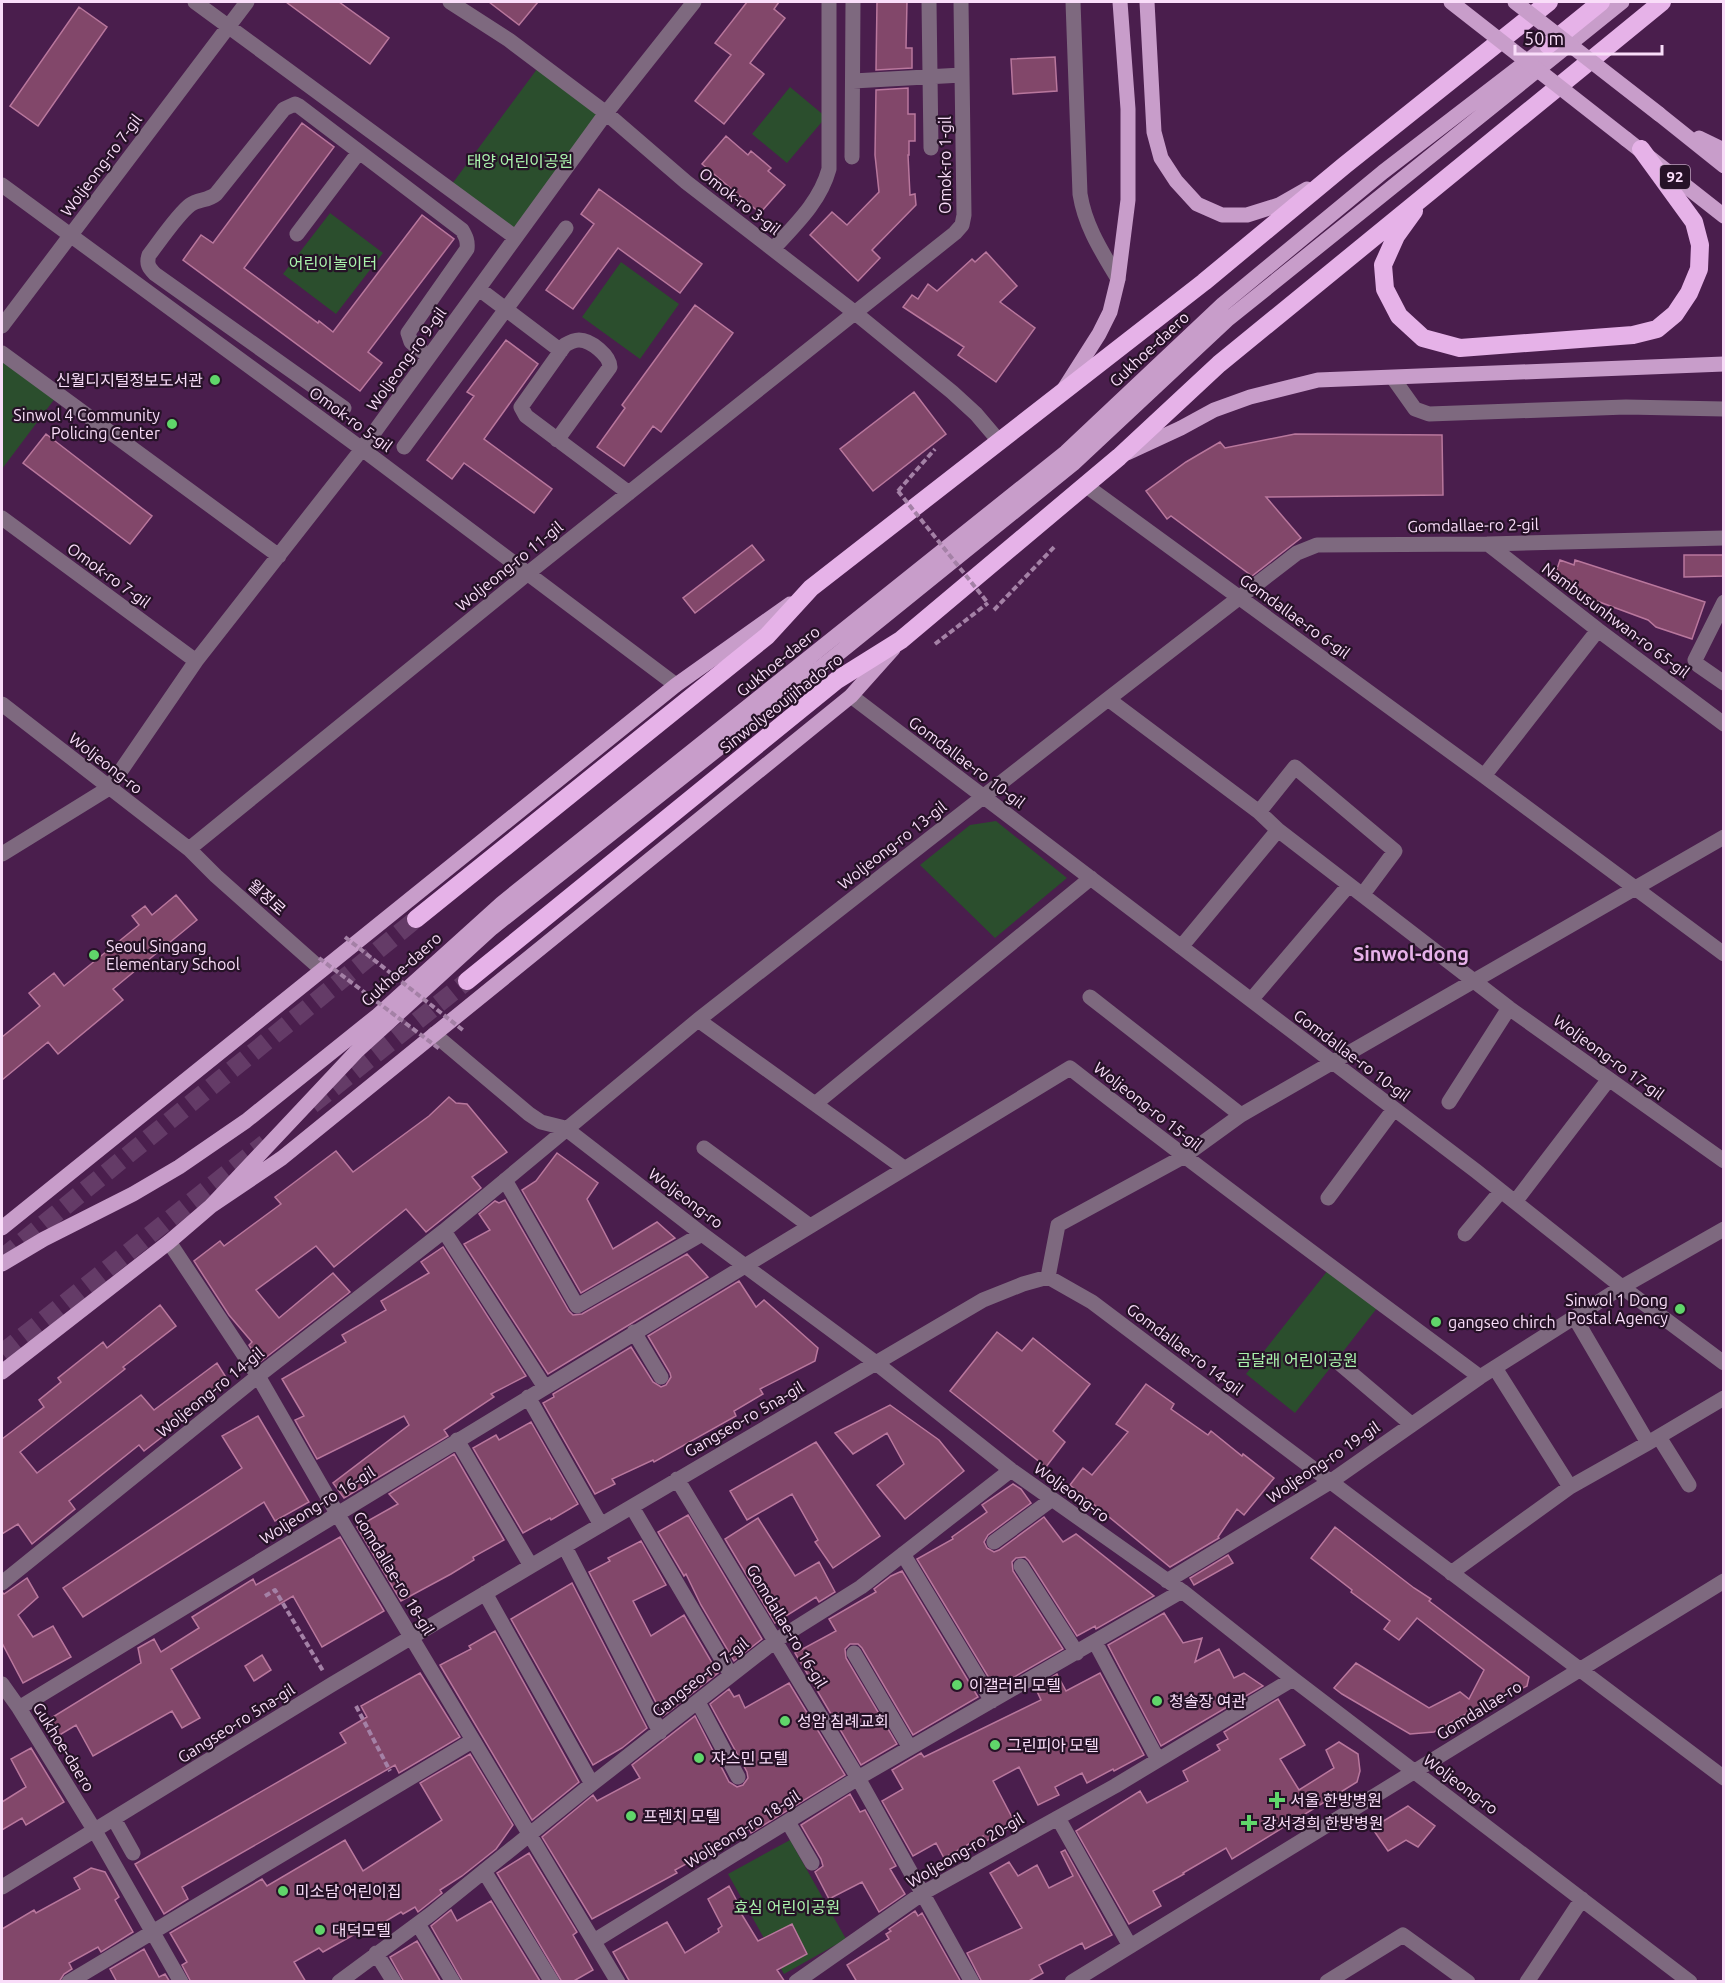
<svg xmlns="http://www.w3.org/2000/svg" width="1725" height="1983" font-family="Ubuntu,'Noto Sans KR',sans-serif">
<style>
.green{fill:#2b4e2d}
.building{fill:#82476a;stroke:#b9779d;stroke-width:1.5}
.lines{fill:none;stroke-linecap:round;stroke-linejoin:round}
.highway-tunnel{stroke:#643b67;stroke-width:18;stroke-dasharray:18 9;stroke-linecap:butt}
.path{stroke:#a481a6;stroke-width:4;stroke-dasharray:6 3;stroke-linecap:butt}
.minor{stroke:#7e697f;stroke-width:15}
.major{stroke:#c89dca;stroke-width:15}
.highway{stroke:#e6b2e8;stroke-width:18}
.path-bridge{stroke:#a481a6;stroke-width:4;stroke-dasharray:6 3;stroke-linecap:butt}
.major-bridge{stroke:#c89dca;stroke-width:15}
.poi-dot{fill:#60d56a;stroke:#261227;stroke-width:2}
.labels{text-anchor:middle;stroke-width:4.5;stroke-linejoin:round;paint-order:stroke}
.shield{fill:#261227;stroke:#baa0ba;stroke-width:1.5}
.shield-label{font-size:15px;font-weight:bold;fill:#f9ddf9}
.park-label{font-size:16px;fill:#aaf4ac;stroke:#261227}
.street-label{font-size:16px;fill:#f9ddf9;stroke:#261227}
.poi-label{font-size:16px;fill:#f9ddf9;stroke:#261227;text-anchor:start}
.quarter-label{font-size:20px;font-weight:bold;fill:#e7b1e9;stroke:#261227}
</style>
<rect width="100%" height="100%" fill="#4a1e4d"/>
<!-- green -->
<path class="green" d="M540,65l66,48 -91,124 -66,-49z
M790,87l36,30 -39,46 -35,-29z
M330,213l53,40 -47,61 -53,-40z
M621,262l58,42 -39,55 -58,-42z
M2,356l54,41 -54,72z
M996,821l71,57 -72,60 -75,-73 50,-40z
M1332,1265l49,38 -86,110 -49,-39z
M790,1840l56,99 -62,35 -56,-100z"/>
<!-- building -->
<path class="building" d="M286,2h53l50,36 -19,26z
M489,2h49l-19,23z
M747,2h32l-5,7 11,9 -35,45 14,11 -40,50 -29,-23 36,-46 -16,-12z
M877,2h30l-1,46h6v20l-36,2z
M79,7l28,20 -69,99 -28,-20z
M1055,57l2,34 -44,3 -2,-35z
M908,88v26h7v27h-6v14h-1l2,40 5,-1 1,11 -44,45 8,8 -22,23 -48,-46 22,-23 15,13 32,-33 -4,-37 1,-65z
M302,123l32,24 -90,121 74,55 1,-2 14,11 89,-117 32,24 -86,113 14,11 -22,28 -177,-131 18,-25 12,8z
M726,136l22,19 3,-4 20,17 -3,3 17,14 -25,28 -58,-49z
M599,189l103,75 -22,29 -62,-45 -45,61 -27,-19 48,-66 -13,-10z
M986,252l31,34 -17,16 35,26 -39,54 -38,-27 6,-8 -61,-40 9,-12 6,4 10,-15 9,7 35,-32 3,3z
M695,305l38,28 -72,99 -8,-6 -29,40 -27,-19 28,-39 -3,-3z
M506,340l32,24 -54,75 68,50 -18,24 -70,-50 -12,16 -25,-19 47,-64 -7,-4z
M914,392l32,42 -73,57 -33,-42z
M46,434l106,82 -22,28 -107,-81z
M1295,434l147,1 1,60 -177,2 35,41 -49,38 -81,-60 -4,3 -21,-28 40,-29 34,-20 5,6z
M752,545l12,15 -69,53 -12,-15z
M1684,555h40v21l-40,1z
M1560,560l14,5 1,-5 130,42 -13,37 -36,-12 -8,-7 -81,-30 2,-5 -13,-13z
M176,895l21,25 -84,69 10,11 -65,54 -10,-12 -46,38v-43l38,-31 -11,-13 25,-20 10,13 75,-61 -7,-9 13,-10 7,9z
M449,1097l7,6 11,1 40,48 -35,25 9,11 -55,44 -20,-23 -72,58 -18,-21 -60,44 23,28 54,-45 17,19 -90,70 -11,-17 3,-3 -23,-27 -35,-54 26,-20 4,5 57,-42 -6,-7 61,-46 17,21 76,-56z
M557,1153l41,30 -11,16 26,50 44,-27 18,16 -94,55 -59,-103 14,-9z
M505,1200l64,111 4,4 9,-1 105,-60 21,23 -160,97 -84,-130 26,-14 -11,-16 16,-13 4,2z
M443,1247l83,129 -35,18 3,3 -50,33 4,6 -104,62 -11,-15 76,-58 -5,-9 -87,43 -22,-39 9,-4 -22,-37 64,-37 -4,-7 44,-25 -5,-9 48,-28 -8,-11z
M739,1281l17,26 8,-7 54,48 -3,13 -55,28 3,5 -29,17 2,5 -82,46 -1,-2 -41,19 3,5 -20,10 -52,-91 11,-6 -1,-3 78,-47 22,35 8,5 5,-2 5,-8 -1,-4 -22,-37z
M160,1305l16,21 -53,41 2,2 -105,83 17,21 104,-78 13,15 63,-47 12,19 -61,45 3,3 -27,21 -5,-6 -70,56 6,8 -43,35 -14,-20 -16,10v-95l42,-32 -5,-7 22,-18 -3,-4 45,-36 4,6z
M997,1332l25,19 11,-13 57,46 -37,47 12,11 -19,25 -96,-76z
M1146,1384l28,20 -3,5 37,26 3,-4 31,25 1,-2 31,24 -30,37 -7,-6 -19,28 1,1 -49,29 -100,-82 13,-17 9,7 36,-43 -12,-8z
M890,1405l49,35 25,31 -59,48 -28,-34 27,-21 -17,-31 -34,21 -18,-21z
M258,1416l51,86 -34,19 -11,-19 -181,115 -20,-29 179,-120 -20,-32z
M531,1422l47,82 -27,16 -1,-2 -27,15 -50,-85 23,-13 3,5z
M816,1442l64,94 -47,32 -18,-26 3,-2 -26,-46 -45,26 -17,-29z
M454,1454l50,86 -31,17 1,3 -23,14 -50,27 -44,-74 41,-23 -9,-10z
M1013,1484l8,5 10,14 -43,32 -4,7 3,6 7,4 5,-2 45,-33 19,25 13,-8 78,62 -58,33 -1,-3 -18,10 -48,-75 -4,-4 -9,1 -4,4 1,9 50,78 -68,39 -78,-129 36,-20 -1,-2 35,-25 -5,-7z
M688,1515l74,124 -28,22 -33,-56 -15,-31 -2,2 -26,-44z
M758,1518l37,58 24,-14 16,30 -16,10 -3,-5 -41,26 -50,-84z
M1335,1527l79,61 17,11 -2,2 100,76 -2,9 -46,23 -1,-3 -46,26 -24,2 -68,-40 -8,-6 22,-25 73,45 31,-16 9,7 15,-29 -67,-52 -18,22 -15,-11 6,-8 -39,-29 1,-2 -41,-32z
M340,1537l44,74 -62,36 -29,-51 -122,73 29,49 -18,10 -10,-17 -79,45 -17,-31 -23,14 -10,-16 98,-60 -3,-15 16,-9 7,13 38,-24 -7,-11 61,-38 3,6z
M641,1541l25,44 -33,16 18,35 33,-21 34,58 -55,43 -74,-144 21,-11 -2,-3z
M1228,1555l5,8 -39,22 -4,-7z
M902,1571l76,126 -65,38 -51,-87 -4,-4h-8l-5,5 1,9 51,86 -36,21 -66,-112 41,-22 -7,-12 47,-27 -2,-3 17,-13z
M27,1578l11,19 -20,18 15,22 20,-11 18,31 -48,26 -21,-40v-51l2,2z
M572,1583l75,145 -25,20 -29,17 -82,-146z
M1164,1613l19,30 19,-5 -7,24 24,-13 15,29 10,-5 19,13 -102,60 -53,-101z
M495,1631l84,151 -47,38 -92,-155 31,-16 -2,-3z
M262,1655l9,15 -17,11 -9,-15z
M420,1673l40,64 -61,36 -4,-8 -213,122 6,12 -24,15 -29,-50 211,-121 -6,-10 27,-16 -6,-11z
M1100,1673l44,82 -30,16 -1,-2 -26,14 -5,-10 -27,14 4,8 -21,10 -19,-38 -26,14 23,44 -30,16 -3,-5 -39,22 -8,-15 -23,13 -31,-55 21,-12 -11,-19 29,-17 3,4 117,-57 -6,-13 22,-13 9,17z
M789,1683l56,92 -94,58 -2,-4 -74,41 2,3 -85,46 -50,-82 51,-42 4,6 43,-23 -8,-13 63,-49 34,66 8,5 6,-2 5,-7 -1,-6 -37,-68 19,-15 5,8 5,-2 6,13z
M1278,1699l27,46 -25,14 19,31 35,-22 -8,-18 13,-8 19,12 2,17 -3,11 -125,77 -6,-11 -43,25 1,1 -31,17 8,15 -32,18 -53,-93 64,-40 7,12 41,-22 -5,-10 37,-21 -3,-5 11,-6 -4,-7z
M31,1748l33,54 -38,23 -4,-7 -20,12v-28l24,-15 -15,-28z
M470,1754l43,71 -17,24 -34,27 -22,14 2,3 -24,19 -3,-5 -12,7 -2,-2 -35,21 -2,-4 -41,23 -4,-4 -25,14 12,20h-115l-9,-17 5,-3 -17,-29 92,-54 5,7 78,-46 18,31 79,-51 -22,-37z
M850,1794l10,18 5,-2 31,56 -6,3 15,25 -26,18 -17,-30 -33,17 -14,-27 8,-6 -2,-7 -20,-34z
M1408,1806l27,20 -17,21 -12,-7 -18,11 -16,-23z
M1065,1850l47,85 -27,14 -3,-6 -43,22 4,8 -16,9h-45l-15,-29 55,-25 -32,-55 19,-11 9,14 19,-11 12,23 24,-12 -12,-24z
M529,1853l48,79 -4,3 20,35 -21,12h-10l-65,-109z
M91,1868l14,4 14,25 -4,3 18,32 -32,20 -3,-5 -29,16 3,6 -8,5 -5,8h-57v-53l32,-19 2,3 44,-24 -6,-11z
M729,1886l12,23 -2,1 19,31 34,-17 15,30 -30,16 8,12h-155l-17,-30 54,-30 18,31 34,-21 -1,-3 4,-3 -14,-27z
M491,1901l49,80 -1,1h-76l-32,-56 20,-16 6,11z
M915,1911l3,5 4,-3 39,69h-104l-10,-17 42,-26 -3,-5 5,-3 -2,-2z
M417,1941l24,41h-37l-14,-25z
M144,1949l15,28 6,-3 5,8h-53l-7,-13z"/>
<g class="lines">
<!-- highway-tunnel -->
<path class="highway-tunnel" d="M312,1105l155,-124
M2,1258l414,-339
M2,1353l263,-210"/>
<!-- path -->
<path class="path" d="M898,491l37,-42
M994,610l62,-65
M935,644l53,-41
M265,1596l10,-6 48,81
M356,1706l34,65"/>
<!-- minor -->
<path class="minor" d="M195,2l320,235
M450,2l59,38 97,73 80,69 168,130 98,80 24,22 23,27
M929,2l2,146
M1073,2l7,192c5,32 22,58 38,85
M853,81l109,-6
M852,157l1,-155
M2,185l360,264 314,236
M297,234l62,-82
M773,249c22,-24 47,-47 56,-80v-167
M479,289l82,62
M2,326l245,-324
M2,353l277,203
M1393,378l22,31 14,5 197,-7 98,2
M344,408l-189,-134c-6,-6 -9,-10 -6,-19 10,-13 29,-41 41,-50 8,-6 18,-4 26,-11l68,-85 11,-5 4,2 163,124c4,7 6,11 5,19l-59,84 3,9 18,15
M557,440l53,-73c0,-11 -19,-27 -31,-27 -5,0 -9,2 -14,5l-44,62 5,9 103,77
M404,447l162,-219
M1085,485l399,291 240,178
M2,518l194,143
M1488,544l110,86 126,94
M1724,602l-29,58 3,5 26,18
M851,696l625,475 146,116 102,76
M1108,699l151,113 19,18 231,178 215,153
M2,704l187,145 27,27 106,94
M1484,776l114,-146
M1259,812l36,-45 100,84 -32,43
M189,849l338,-275 428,-341 7,-8 2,-10 -3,-213
M2,854l107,-66 87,-127 166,-212 244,-336 88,-111
M1181,947l97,-117
M1090,997l151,118
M1251,1000l98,-115
M698,1020l206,148
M434,1034l95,80 12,8 24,6 137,106 174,129 135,107 171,121 111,88 397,303
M1449,1102l60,-94
M815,1104l276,-226
M704,1148l106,78
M505,1180l72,126 125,-72
M1328,1198l66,-89
M1515,1202l94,-123
M444,1231l100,155
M1465,1234l36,-43
M169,1242l89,134 80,139 280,467
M1048,1277l10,-52 125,-68 58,-42 483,-278
M1575,1318l73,125
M634,1332l27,45
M1338,1362l73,62
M1495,1368l75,119
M528,1397l73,128
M1659,1437l30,48
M457,1440l74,126
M677,1479l181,299 114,204
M632,1507l99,168
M994,1542l57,-42
M565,1547l95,185
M903,1554l89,147
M1021,1566l56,87
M1451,1573l119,-86 78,-44 76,-45
M1167,1581l163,-99 150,-105 142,-90 102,-58
M2,1583l256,-207 186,-145 254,-211 410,-321 189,-146 20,-8 171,-1 236,-6
M485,1593l107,191
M1095,1642l63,118
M854,1653l56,95
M2,1684l17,24 76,123 86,151
M698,1702l40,75
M19,1708l1051,-640c134,105 273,207 410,309
M1058,1818l72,128
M114,1819l19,34
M788,1822l24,41
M484,1871l68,111
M2,1887l329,-202 200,-119 452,-266 40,-16 25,-7 44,25 632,476
M418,1924l35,58
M594,1941l264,-163 324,-187
M376,1953l18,29
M69,1982l403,-241
M339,1982l92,-68 161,-130 183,-143 86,-54 150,-117
M796,1982l127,-89 192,-107 178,-107
M1072,1982l652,-401
M1327,1982l76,-47 65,47
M1527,1982l55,-83"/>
<!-- major -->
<path class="major" d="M1147,2l7,130 7,26 15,23 21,23 25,11h25l32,-10 28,-16
M1659,114l65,52
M1699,138l25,12
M1626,139l98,77
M1064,389l35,-55 11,-22 8,-33 10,-79v-91l-8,-107
M1127,453l54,-25 33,-18 36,-13 68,-17 406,-16
M211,1206l145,-154 136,-124 342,-271 239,-193 154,-144 395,-318
M2,1228l674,-543 114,-81
M2,1264l42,-25 89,-45 46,-27 67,-46 132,-106 124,-112 564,-451 157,-148 160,-132 165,-127
M2,1372l167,-130 42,-36 71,-48 313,-254 256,-208 42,-47"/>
<!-- highway -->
<path class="highway" d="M1548,45l53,-43
M1414,211l-18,25 -13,29 2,24 14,27 24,22 37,10 173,-13 24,-6 18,-15 14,-21 10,-24 1,-24 -6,-23 -53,-73
M416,919l351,-283 44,-48 393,-306 141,-117 204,-163
M467,981l370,-301 64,-40 218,-183 100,-93 443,-362"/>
<!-- path-bridge -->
<path class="path-bridge" d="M898,491l90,112
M345,937l119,94
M319,958l122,92"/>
<!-- major-bridge -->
<path class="major-bridge" d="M1451,2l175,137
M1515,2l144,112"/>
</g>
<!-- markers -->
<g class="poi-dot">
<circle cx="215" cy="380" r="6"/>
<circle cx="172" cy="424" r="6"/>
<circle cx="94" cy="955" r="6"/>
<circle cx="1680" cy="1309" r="6"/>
<circle cx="1436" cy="1322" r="6"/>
<circle cx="957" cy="1685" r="6"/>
<circle cx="1157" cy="1701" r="6"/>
<circle cx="785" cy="1721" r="6"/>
<circle cx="995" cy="1745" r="6"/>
<circle cx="699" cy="1758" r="6"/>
<path d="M1274 1791h6v6h6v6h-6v6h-6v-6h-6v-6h6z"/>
<circle cx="631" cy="1816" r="6"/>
<path d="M1246 1814h6v6h6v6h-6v6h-6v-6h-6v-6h6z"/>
<circle cx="283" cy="1891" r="6"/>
<circle cx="320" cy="1930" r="6"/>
</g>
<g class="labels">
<!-- shield labels -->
<rect class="shield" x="1660" y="165" width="30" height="24" rx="4.5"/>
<g class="shield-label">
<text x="1675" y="182">92</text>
</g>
<!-- park labels -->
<g class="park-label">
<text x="520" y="167">태양 어린이공원</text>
<text x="333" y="269">어린이놀이터</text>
<text x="1297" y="1366">곰달래 어린이공원</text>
<text x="787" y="1913">효심 어린이공원</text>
</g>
<!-- street labels -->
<g class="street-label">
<text transform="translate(101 165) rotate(-53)" y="6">Woljeong-ro 7-gil</text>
<text transform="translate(945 165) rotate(-90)" y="6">Omok-ro 1-gil</text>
<text transform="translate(740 201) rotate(38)" y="6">Omok-ro 3-gil</text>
<text transform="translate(1149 349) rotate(-43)" y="6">Gukhoe-daero</text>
<text transform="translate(406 359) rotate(-54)" y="6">Woljeong-ro 9-gil</text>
<text transform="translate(351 419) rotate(36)" y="6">Omok-ro 5-gil</text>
<text transform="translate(1473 525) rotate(-1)" y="6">Gomdallae-ro 2-gil</text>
<text transform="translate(509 566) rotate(-39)" y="6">Woljeong-ro 11-gil</text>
<text transform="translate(109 575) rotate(36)" y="6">Omok-ro 7-gil</text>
<text transform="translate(1295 616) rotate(36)" y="6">Gomdallae-ro 6-gil</text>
<text transform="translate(1616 620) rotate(37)" y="6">Nambusunhwan-ro 65-gil</text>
<text transform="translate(778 661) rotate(-39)" y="6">Gukhoe-daero</text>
<text transform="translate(781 703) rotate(-38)" y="6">Sinwolyeouijihado-ro</text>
<text transform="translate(967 762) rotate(37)" y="6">Gomdallae-ro 10-gil</text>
<text transform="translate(106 763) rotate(38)" y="6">Woljeong-ro</text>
<text transform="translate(892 845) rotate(-38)" y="6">Woljeong-ro 13-gil</text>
<text transform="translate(267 897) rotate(42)" y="6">월정로</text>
<text transform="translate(401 969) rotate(-42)" y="6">Gukhoe-daero</text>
<text transform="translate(1352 1055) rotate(37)" y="6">Gomdallae-ro 10-gil</text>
<text transform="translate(1609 1057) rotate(36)" y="6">Woljeong-ro 17-gil</text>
<text transform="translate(1148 1106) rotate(38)" y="6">Woljeong-ro 15-gil</text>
<text transform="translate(686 1198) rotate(37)" y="6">Woljeong-ro</text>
<text transform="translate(1185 1349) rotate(37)" y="6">Gomdallae-ro 14-gil</text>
<text transform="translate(210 1392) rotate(-39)" y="6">Woljeong-ro 14-gil</text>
<text transform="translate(744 1419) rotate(-30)" y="6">Gangseo-ro 5na-gil</text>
<text transform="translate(1323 1462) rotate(-34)" y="6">Woljeong-ro 19-gil</text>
<text transform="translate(1072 1492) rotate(36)" y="6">Woljeong-ro</text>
<text transform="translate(317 1505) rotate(-32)" y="6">Woljeong-ro 16-gil</text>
<text transform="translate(394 1573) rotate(59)" y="6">Gomdallae-ro 18-gil</text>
<text transform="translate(787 1626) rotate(59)" y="6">Gomdallae-ro 16-gil</text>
<text transform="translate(700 1677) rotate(-38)" y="6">Gangseo-ro 7-gil</text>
<text transform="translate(1479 1710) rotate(-32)" y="6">Gomdallae-ro</text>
<text transform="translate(236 1723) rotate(-32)" y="6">Gangseo-ro 5na-gil</text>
<text transform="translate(64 1747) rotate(58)" y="6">Gukhoe-daero</text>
<text transform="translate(1461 1784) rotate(37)" y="6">Woljeong-ro</text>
<text transform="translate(742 1829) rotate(-32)" y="6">Woljeong-ro 18-gil</text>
<text transform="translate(965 1850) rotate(-30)" y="6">Woljeong-ro 20-gil</text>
</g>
<!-- poi labels -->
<g class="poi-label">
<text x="203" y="386" text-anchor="end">신월디지털정보도서관</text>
<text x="160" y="421" text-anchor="end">Sinwol 4 Community<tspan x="160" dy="18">Policing Center</tspan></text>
<text x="106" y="952">Seoul Singang<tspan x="106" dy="18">Elementary School</tspan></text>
<text x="1668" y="1306" text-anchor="end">Sinwol 1 Dong<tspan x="1668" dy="18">Postal Agency</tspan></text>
<text x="1448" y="1328">gangseo chirch</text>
<text x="969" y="1691">이갤러리 모텔</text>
<text x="1169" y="1707">청솔장 여관</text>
<text x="797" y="1727">성암 침례교회</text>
<text x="1007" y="1751">그린피아 모텔</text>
<text x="711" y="1764">쟈스민 모텔</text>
<text x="1290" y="1806">서울 한방병원</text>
<text x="643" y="1822">프렌치 모텔</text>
<text x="1262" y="1829">강서경희 한방병원</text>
<text x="295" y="1897">미소담 어린이집</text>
<text x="332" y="1936">대덕모텔</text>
</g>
<!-- quarter labels -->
<g class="quarter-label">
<text x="1411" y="961">Sinwol-dong</text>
</g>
</g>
<!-- border -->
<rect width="1725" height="1983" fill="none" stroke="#f9ddf9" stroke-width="6"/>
<!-- scale -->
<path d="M1515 45v9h147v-9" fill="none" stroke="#f9ddf9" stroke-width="3"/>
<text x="1524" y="45" font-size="18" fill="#f9ddf9" stroke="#261227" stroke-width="4.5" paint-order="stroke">50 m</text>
</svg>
